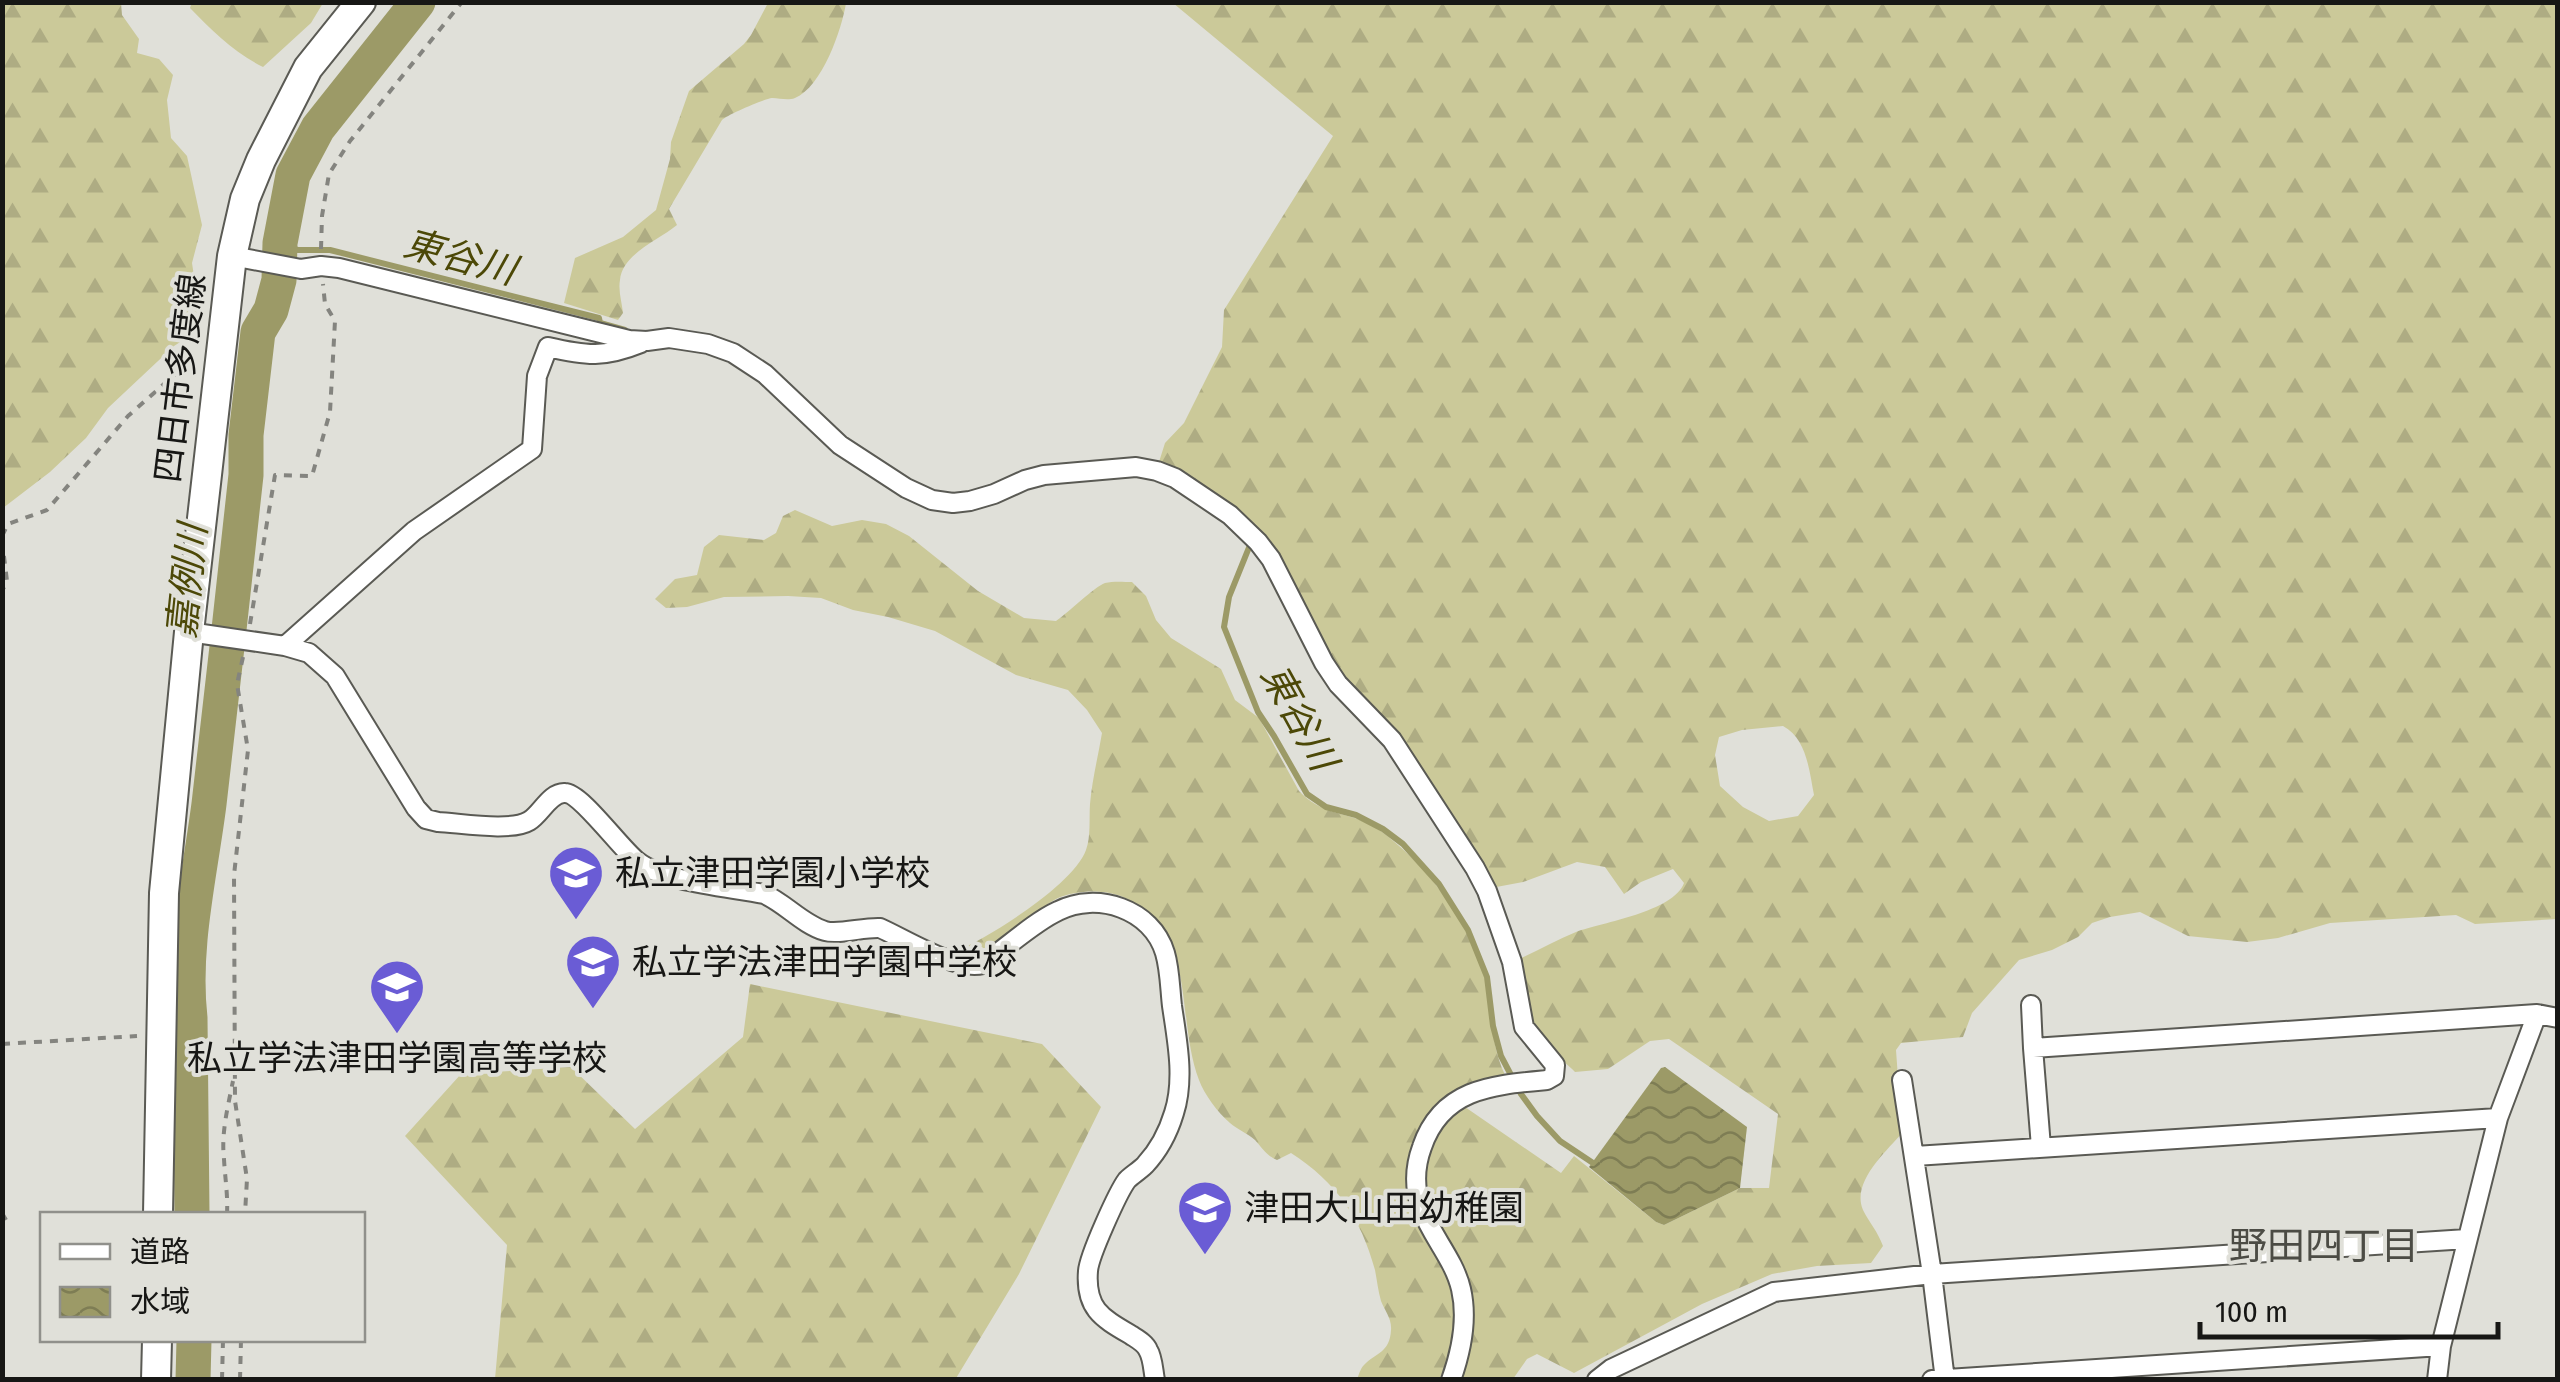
<svg xmlns="http://www.w3.org/2000/svg" width="2560" height="1382" font-family="'Fira Sans Condensed','Noto Sans JP',sans-serif">
<style>
.forest{fill:url(#forest-firs);fill-rule:evenodd}
.water{fill:url(#water-waves)}
.lines{fill:none;stroke-linecap:round;stroke-linejoin:round}
.stream{stroke:#9c9a67;stroke-width:6}
.river{stroke:#9c9a67;stroke-width:35}
.minor-casing{stroke:#5a5a54;stroke-width:22}
.primary-casing{stroke:#5a5a54;stroke-width:32}
.path{stroke:#84847f;stroke-width:4;stroke-dasharray:8 8;stroke-linecap:butt}
.minor{stroke:#fff;stroke-width:18}
.primary{stroke:#fff;stroke-width:28}
.labels{text-anchor:middle;stroke-width:8;stroke-linejoin:round;paint-order:stroke}
.street-label{font-size:35px;fill:#171715;stroke:#e0e0d9}
.poi-label{font-size:35px;fill:#171715;stroke:#e0e0d9;text-anchor:start}
.water-label{font-size:38px;font-style:italic;fill:#4c4807;stroke:#e0e0d9}
.neighbourhood-label{font-size:38px;fill:#4c4c45;stroke:#e0e0d9}
</style>
<defs>
<pattern id="forest-firs" width="22" height="20" patternUnits="userSpaceOnUse" patternTransform="scale(2.5)"><rect width="22" height="20" fill="#cbc999"/><path d="M5 1l3.5 6h-7zM16 11l3.5 6h-7z" fill="#aeac83"/></pattern>
<pattern id="water-waves" width="16" height="10" patternUnits="userSpaceOnUse" patternTransform="scale(2.5)"><rect width="16" height="10" fill="#9c9a67"/><path d="M0 5q4-4 8 0t8 0" fill="none" stroke="#7e7d54"/></pattern>
</defs>
<rect width="100%" height="100%" fill="#e0e0d9"/>
<!-- forest -->
<path class="forest" d="M3,2l118,1 1,12 17,24 -2,14 22,6 14,16 -6,25 4,38 16,18 15,69 -10,38 3,20 8,21 -7,28 -22,14 -66,62 -22,30 -36,34 -47,36z
M192,2h131v1l-12,20 -48,44c-28,-14 -51,-36 -73,-59z
M768,3h78c-4,26 -24,84 -51,95 -8,3 -15,0 -23,0 -8,1 -45,17 -50,22l-53,89 8,16c-18,15 -55,29 -57,55 -2,11 2,23 3,33l-5,7 -54,-17 11,-45 48,-21 33,-27 14,-51 1,-17 18,-51 55,-47 7,-9z
M1173,3h1384v916l-82,5 -19,-9 -126,8 -52,15 -31,4 -59,-6 -48,-24 -30,5 -18,6 -14,14 -26,13 -33,10 -47,53 -9,24 -62,6 -5,7 6,83c-16,19 -51,49 -39,77 6,12 15,22 20,36l-12,17 -54,3 -45,8 -70,30 -128,69 -37,-19 -10,5 -14,20h-54l10,-89 -9,-30 -36,-66 1,-37 8,-21 13,-17 19,-12 96,66 13,-17 82,66 8,3 76,-37h29l9,-74 -109,-75 -19,2 -42,28 -33,3c-13,-14 -39,-30 -46,-47 -8,-16 -9,-47 -12,-65 20,-9 39,-20 59,-28 27,-10 97,-20 108,-49l-11,-14 -32,13 -17,12 -19,-27 -28,-5 -54,20 -32,6 -152,-209 -79,-144v-6c-31,-25 -63,-53 -101,-67l6,-19 19,-20 38,-76 2,-37 109,-174zM1783,726c24,13 26,44 31,69l-16,21 -29,5 -26,-14 -23,-21 -5,-31 4,-18 23,-7z
M795,510l37,16 30,-6 24,4 23,12 69,55 46,27 32,3c12,-8 38,-34 49,-38 8,-2 19,-1 27,-1l14,14 10,24 15,18 50,31 14,31 24,18 40,73c22,23 42,20 68,32 11,5 22,14 31,22 39,34 73,83 87,134 9,34 4,62 20,96 -9,3 -20,4 -30,7 -47,18 -78,67 -65,117 6,25 24,46 34,69 16,34 14,79 -5,111h-82c2,-4 3,-10 7,-14 11,-12 26,-12 27,-35 1,-11 -6,-19 -10,-29 -3,-10 -4,-21 -6,-31 -14,-52 -39,-88 -84,-117l-14,7c-10,-4 -15,-12 -22,-20 -8,-7 -18,-11 -25,-17 -12,-10 -26,-29 -31,-43 -24,-63 0,-148 -74,-182 -19,-9 -48,-8 -67,0 -9,4 -17,12 -25,18 -17,11 -34,23 -50,35l-14,4 -12,-4c34,-15 116,-66 129,-101 5,-13 3,-32 4,-46 2,-24 8,-47 12,-71l-15,-23 -19,-20 -52,-15 -81,-44 -47,-14 -35,-7 -32,-12 -33,-2 -64,1 -37,10 -21,1 -11,-9 20,-20 22,-4 7,-28 15,-12 45,5 12,-7 7,-17z
M750,984l292,60 59,63 -82,167 -61,101 -3,5 -460,-1 12,-134 -102,-109 56,-62 110,-7 64,62 108,-92z"/>
<!-- water -->
<path class="water" d="M1665,1067l82,60 -7,61 -76,37 -8,-3 -67,-55 72,-99z"/>
<g class="lines">
<!-- stream -->
<path class="stream" d="M280,243l18,7h32l269,68 1,5 25,7
M1250,545l-21,52 -5,30 34,85 16,24 33,58 19,13 30,8 27,14 20,15 36,40 29,46 19,47 6,49 8,30 20,38 16,22 23,25 33,22"/>
<!-- river -->
<path class="river" d="M192,1214l-2,-196c-8,-71 10,-143 19,-214 13,-110 25,-219 37,-329v-40l12,-103 13,-22 8,-30 1,-37 13,-68 25,-47 100,-126
M193,1380l1,-40"/>
<!-- minor casing -->
<g class="minor-casing">
<path id="minor" d="M232,256l69,13 20,-3 18,2 290,72 18,1 22,-3 39,6 25,9 32,21 75,71 66,43 26,12 21,3 17,-2 24,-7 31,-14 19,-5 92,-8 21,4 18,7 55,37 28,27 13,17 53,104 14,21 54,56 83,128 12,23 25,71 12,65 31,38 -1,11 -7,4c-54,5 -105,8 -125,67 -7,19 -8,40 -1,60 10,29 33,52 40,82 7,30 0,63 -10,91
M189,632l96,14 129,-115 118,-82 5,-73 11,-29c39,9 56,11 93,-4
M285,646l24,7 26,23 81,132 10,11 12,3c22,1 73,10 91,-1 12,-7 21,-29 36,-28 16,0 56,56 72,68 26,21 93,26 127,33 21,9 38,30 61,37 13,4 39,-4 55,-3 27,12 75,43 103,36 23,-16 51,-42 75,-53 39,-20 94,-2 107,42 5,17 5,36 7,53 5,34 13,73 2,107 -6,20 -15,37 -29,52 -6,6 -13,10 -18,15 -9,12 -38,76 -39,91 -3,38 14,47 43,64 6,4 14,8 17,15 5,8 5,20 7,30
M2031,1005l2,43
M1902,1080l30,194 13,106
M2041,1147l-8,-99 504,-34 21,4
M1915,1156l583,-38
M1597,1380l14,-11 163,-77 158,-18 535,-35
M1932,1380l509,-34
M2437,1380l4,-34 57,-228 39,-104"/>
</g>
<!-- primary casing -->
<g class="primary-casing">
<path id="primary" d="M158,1214l6,-321 25,-261 43,-376 13,-57 16,-39 47,-92 53,-66
M156,1380l1,-40"/>
</g>
<!-- path -->
<path class="path" d="M321,249l1,-33 7,-42 21,-33 112,-139
M2,536l6,-12 39,-14 81,-94 53,-47 16,1
M2,540l5,41 -5,10
M250,624l25,-149 37,1 18,-64 5,-91 -10,-17 -2,-20
M243,657l-6,27 11,66 -14,125 1,226 12,78 -2,35
M2,1044l135,-8
M2,1213l4,7 -4,5
M227,1214c1,-19 -2,-36 -3,-55 -3,-26 4,-53 9,-78
M222,1380l1,-40
M240,1380l1,-40"/>
<!-- minor -->
<use href="#minor" class="minor"/>
<!-- primary -->
<use href="#primary" class="primary"/>
</g>
<!-- icons -->
<defs>
<g id="school-pin" transform="scale(2.875)"><path d="M0 17L-7.5 6A9.5 9.5 0 1 1 7.5 6Z" fill="#6a5cd5" stroke="#e0e0d9"/><path d="M0-5L7-2L0 1L-7-2ZM-4 1L0 2.5L4 1V4Q0 6-4 4Z" fill="#fff"/></g>
</defs>
<g fill-rule="evenodd">
<use href="#school-pin" x="576" y="873"/>
<use href="#school-pin" x="593" y="962"/>
<use href="#school-pin" x="397" y="987"/>
<use href="#school-pin" x="1205" y="1208"/>
</g>
<g class="labels">
<!-- street labels -->
<g class="street-label">
<text transform="translate(180 378) rotate(-83)" y="12">四日市多度線</text>
</g>
<!-- poi labels -->
<g class="poi-label">
<text x="615" y="885">私立津田学園小学校</text>
<text x="632" y="974">私立学法津田学園中学校</text>
<text x="397" y="1070" text-anchor="middle">私立学法津田学園高等学校</text>
<text x="1244" y="1220">津田大山田幼稚園</text>
</g>
<!-- water labels -->
<g class="water-label">
<text transform="translate(460 257) rotate(15)" y="13">東谷川</text>
<text transform="translate(187 581) rotate(-84)" y="13">嘉例川</text>
<text transform="translate(1299 717) rotate(61)" y="13">東谷川</text>
</g>
<!-- neighbourhood labels -->
<g class="neighbourhood-label">
<text x="2324" y="1259">野田四丁目</text>
</g>
</g>
<!-- border -->
<rect width="2560" height="1382" fill="none" stroke="#171715" stroke-width="10"/>
<!-- legend -->
<rect x="40" y="1212" width="325" height="130" fill="#e0e0d9" stroke="#90908b" stroke-width="2.5"/>
<rect x="60" y="1244" width="50" height="15" fill="#ffffff" stroke="#90908b" stroke-width="2.5"/>
<text x="130" y="1262" font-size="30" fill="#171715">道路</text>
<rect x="60" y="1287" width="50" height="30" fill="url(#water-waves)" stroke="#90908b" stroke-width="2.5"/>
<text x="130" y="1312" font-size="30" fill="#171715">水域</text>
<!-- scale -->
<path d="M2200 1322v15h298v-15" fill="none" stroke="#171715" stroke-width="5"/>
<text x="2215" y="1322" font-size="30" fill="#171715" stroke="#e0e0d9" stroke-width="8" paint-order="stroke">100 m</text>
</svg>
